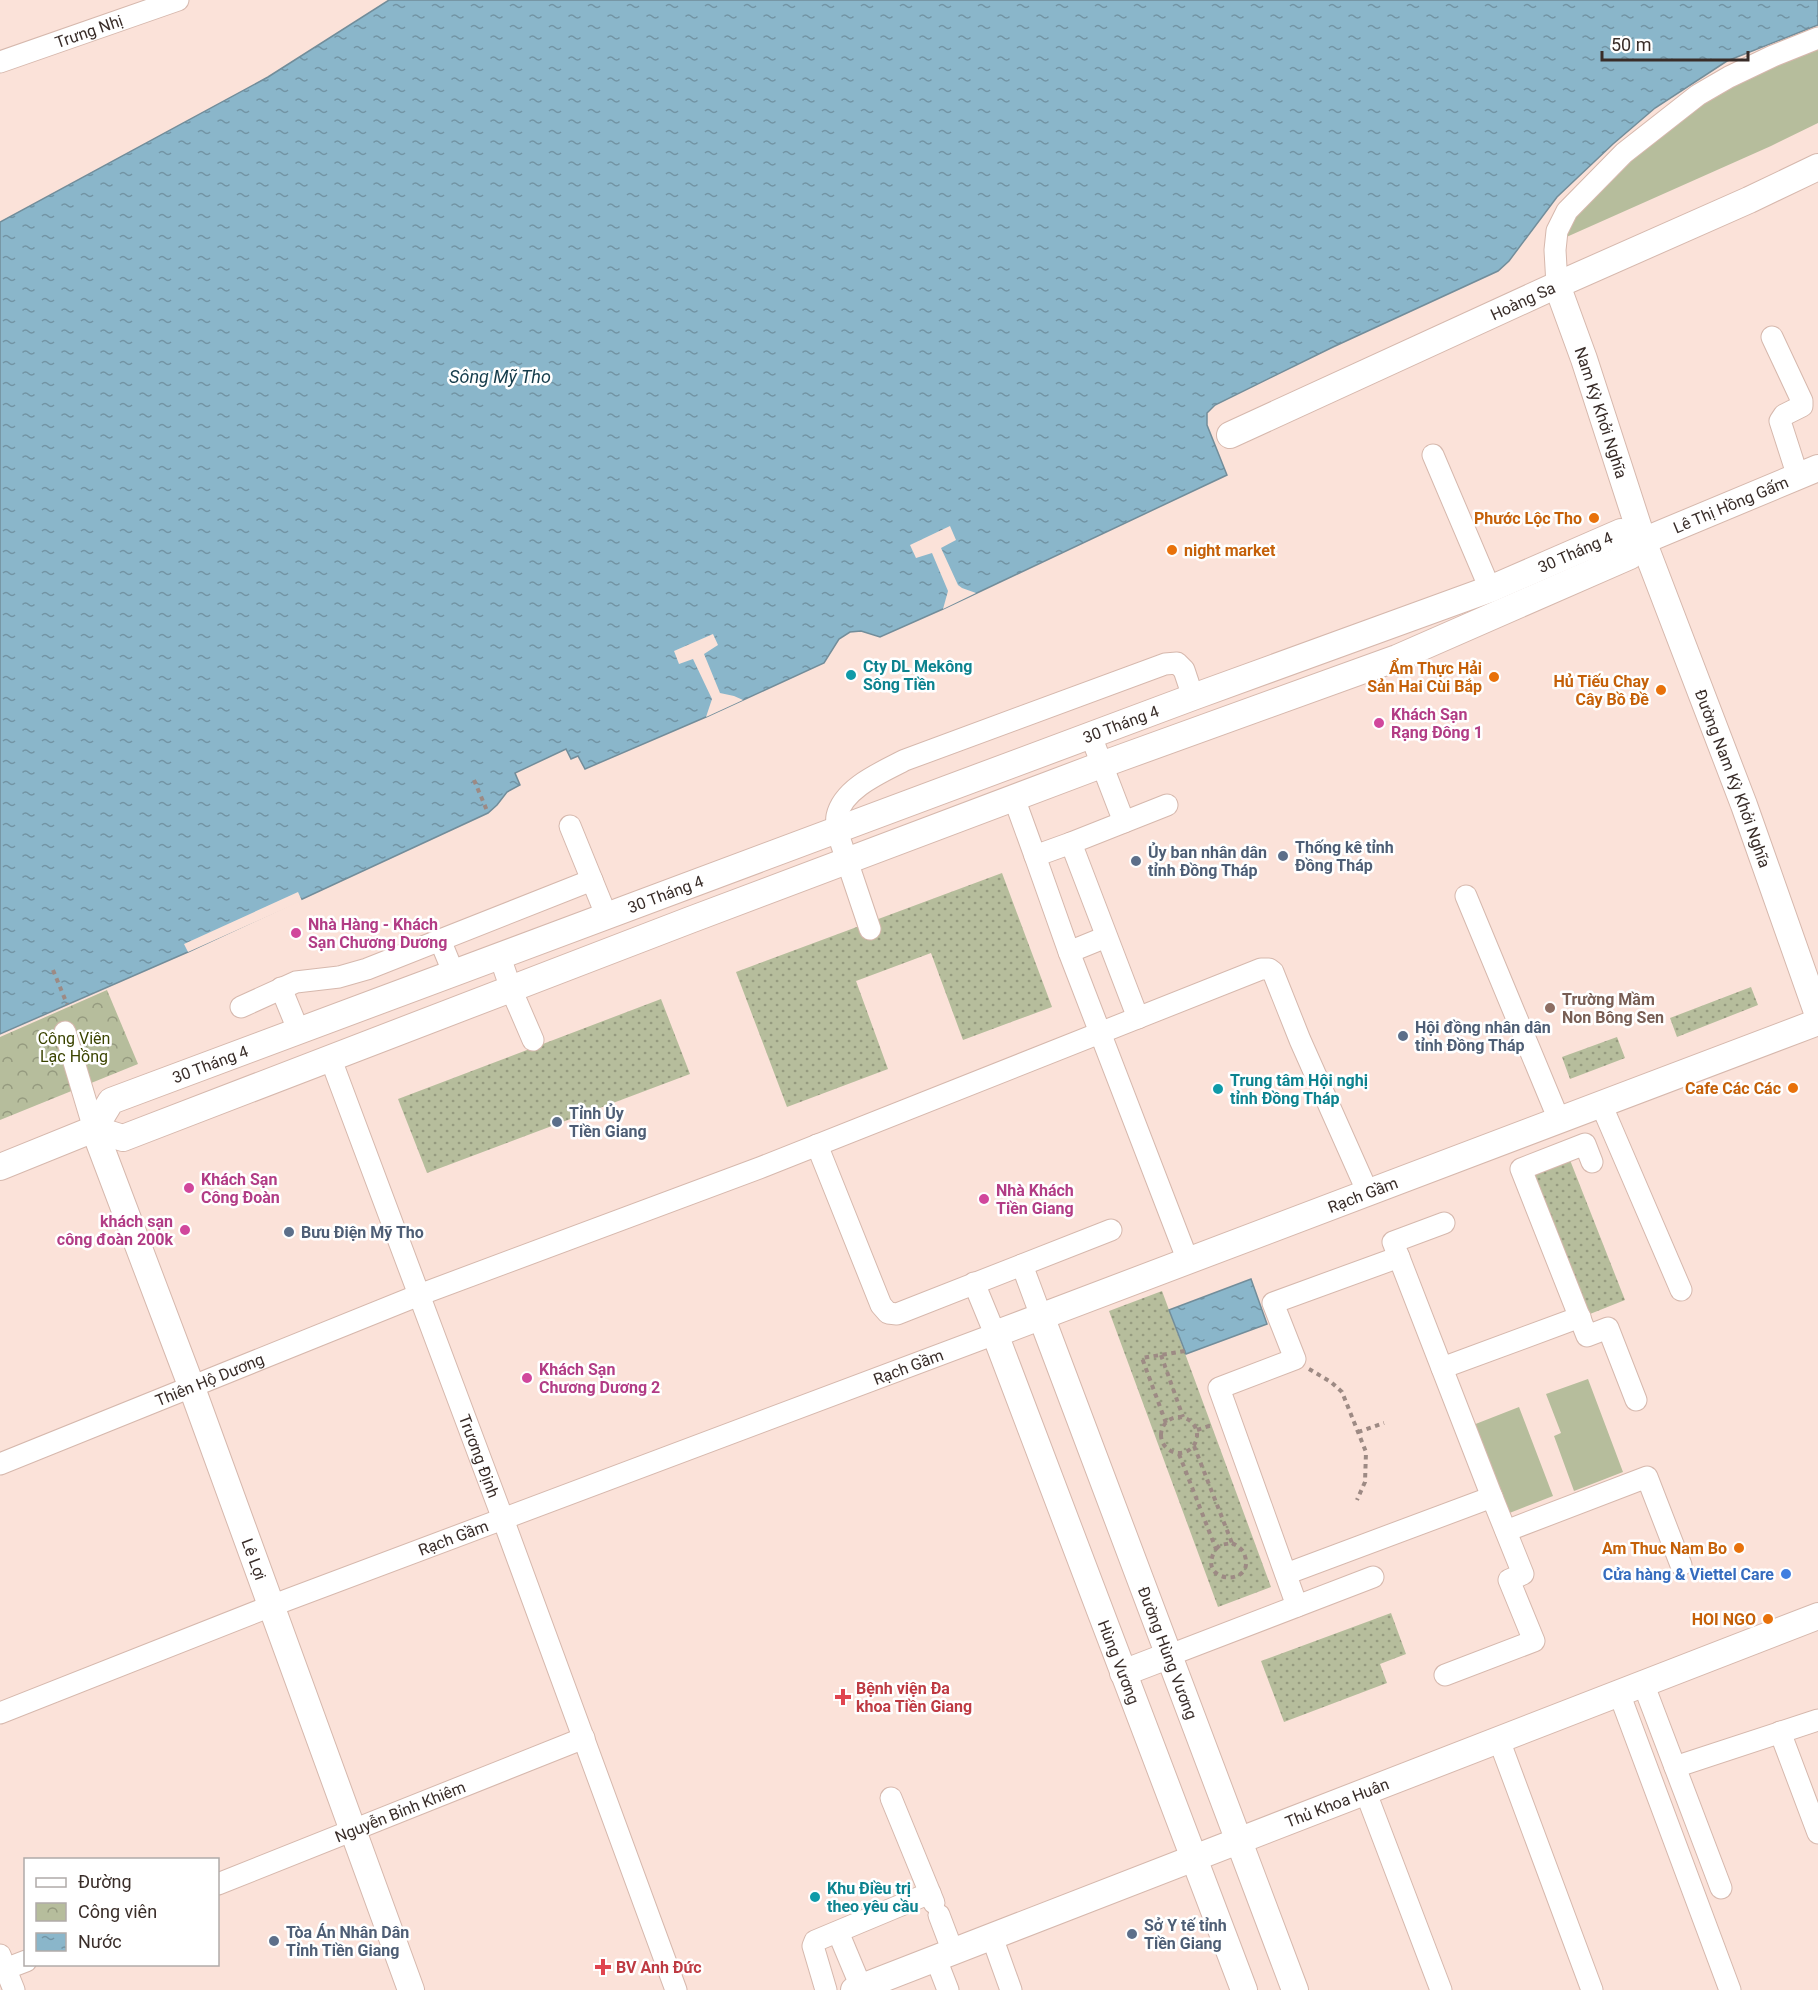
<svg xmlns="http://www.w3.org/2000/svg" width="1818" height="1990" font-family="Roboto,sans-serif">
<style>
.grass{fill:url(#grass-dots)}
.park{fill:url(#park-crowns)}
.garden{fill:#b6bd9c}
.water{fill:url(#water-ripples);stroke:#728d9a;stroke-width:1.5}
.pier{fill:#fbe2d9}
.lines{fill:none;stroke-linecap:round;stroke-linejoin:round}
.minor-casing{stroke:#d6b8ad;stroke-width:23}
.major-casing{stroke:#d6b8ad;stroke-width:28}
.path{stroke:#9d8a84;stroke-width:4;stroke-dasharray:4.5 4.5;stroke-linecap:butt}
.minor{stroke:#fff;stroke-width:21}
.major{stroke:#fff;stroke-width:26}
.food-dot{fill:#e8710a;stroke:#fff;stroke-width:2}
.culture-dot{fill:#0f9aa8;stroke:#fff;stroke-width:2}
.hotel-dot{fill:#d1479c;stroke:#fff;stroke-width:2}
.service-dot{fill:#5c6f8a;stroke:#fff;stroke-width:2}
.education-dot{fill:#8d6e63;stroke:#fff;stroke-width:2}
.shop-dot{fill:#3f7fe0;stroke:#fff;stroke-width:2}
.health-dot{fill:#e0444e;stroke:#fff;stroke-width:2}
.labels{text-anchor:middle;stroke-width:5;stroke-linejoin:round;paint-order:stroke}
.street-label{font-size:16px;fill:#392d29;stroke:#fff}
.food-label{font-size:16px;font-weight:bold;fill:#c56008;stroke:#fff;text-anchor:end}
.culture-label{font-size:16px;font-weight:bold;fill:#0d838f;stroke:#fff;text-anchor:start}
.hotel-label{font-size:16px;font-weight:bold;fill:#b23c85;stroke:#fff;text-anchor:start}
.service-label{font-size:16px;font-weight:bold;fill:#4e5e75;stroke:#fff;text-anchor:start}
.education-label{font-size:16px;font-weight:bold;fill:#785e54;stroke:#fff;text-anchor:start}
.park-label{font-size:16px;fill:#3b4400;stroke:#fff}
.shop-label{font-size:16px;font-weight:bold;fill:#366cbe;stroke:#fff;text-anchor:end}
.health-label{font-size:16px;font-weight:bold;fill:#be3a42;stroke:#fff;text-anchor:start}
.water-label{font-size:18px;font-style:italic;fill:#153c4b;stroke:#fff}
</style>
<defs>
<pattern id="grass-dots" width="8" height="8" patternUnits="userSpaceOnUse" patternTransform="scale(1.5)"><rect width="8" height="8" fill="#b6bd9c"/><path d="M2 2h.1M6 6h.1" fill="none" stroke="#959a7f" stroke-width="1.8" stroke-linecap="round"/></pattern>
<pattern id="park-crowns" width="20" height="18" patternUnits="userSpaceOnUse" patternTransform="scale(1.5)"><rect width="20" height="18" fill="#b6bd9c"/><path d="M2 6a3 3 0 1 1 6 0M12 15a3 3 0 1 1 6 0" fill="none" stroke="#959a7f"/></pattern>
<pattern id="water-ripples" width="26" height="14" patternUnits="userSpaceOnUse" patternTransform="scale(1.5)"><rect width="26" height="14" fill="#8ab6ca"/><path d="M2 4q2-2 4 0t4 0M15 11q2-2 4 0t4 0" fill="none" stroke="#7294a4"/></pattern>
</defs>
<rect width="100%" height="100%" fill="#fbe2d9"/>
<!-- grass -->
<path class="grass" d="M1002,873l50,134 -89,33 -32,-87 -75,28 32,88 -101,38 -51,-135z
M1751,987l7,18 -81,32 -7,-19z
M661,999l29,75 -263,99 -29,-74z
M1617,1037l8,21 -55,21 -8,-22z
M1568,1155l57,145 -45,18 -57,-145z
M1162,1291l109,296 -53,20 -109,-296z
M1391,1613l15,41 -26,10 7,19 -103,39 -23,-61z"/>
<!-- park -->
<path class="park" d="M107,990l31,74 -138,56v-83z"/>
<!-- garden -->
<path class="garden" d="M1818,47v76l-47,23 -227,101 49,-57 71,-62 74,-50z
M1588,1379l35,93 -49,19 -20,-55 7,-3 -15,-39z
M1519,1407l34,89 -46,18 -34,-89z"/>
<!-- water -->
<path class="water" d="M389,0h1429v25l-91,36 -72,47 -42,36 -56,53 -48,64 -11,10 -165,76 -118,58 -8,8v12l20,50 -284,134 -63,28 -19,-6 -11,1 -11,7 -15,24 -118,54 -121,52 -7,-13 -7,3 -5,-10 -51,24 5,12 -13,7 -10,13 -9,8 -300,139 -188,82v-812l268,-145z
M1251,1279l16,45 -81,30 -17,-44z"/>
<!-- pier -->
<path class="pier" d="M950,526l6,14 -15,8 17,37 4,3 14,5 -33,16 5,-18 -16,-38 -16,5 -6,-13z
M713,634l5,11 -14,9 16,39 14,3 9,4 -37,17 6,-18 -19,-40 -14,5 -5,-13z
M298,892l4,9 -114,51 -4,-8z"/>
<g class="lines">
<!-- minor casing -->
<g class="minor-casing">
<g id="minor">
<path id="s1" d="M0,62l178,-62"/>
<path d="M1557,285l-2,-35 2,-19 10,-20 57,-58 74,-58 31,-18 44,-21 45,-18"/>
<path d="M1772,337l30,64v5l-18,9 -4,6 18,56"/>
<path d="M1433,455l57,134"/>
<path d="M1091,736l33,86"/>
<path d="M1014,798l21,58"/>
<path d="M570,826l37,91"/>
<path d="M1071,843l-36,13 34,96 119,309"/>
<path d="M1466,896l93,224"/>
<path d="M870,929l-33,-98c0,-5 -1,-10 0,-15 6,-28 45,-44 68,-56l260,-96 12,-1 7,7 9,27"/>
<path d="M440,940l14,34"/>
<path d="M1069,952l37,-15"/>
<path d="M500,957l11,32 22,51"/>
<path d="M281,988l18,44"/>
<path d="M241,1007l55,-25 43,-5 28,-8 225,-89"/>
<path d="M1138,1018l-67,-175 96,-38"/>
<path d="M65,1032l29,97"/>
<path id="s2" d="M330,1057l173,462 173,471"/>
<path d="M1601,1104l80,186"/>
<path d="M817,1145l64,160 7,8 9,1 214,-84"/>
<path d="M1592,1162l-7,-18 -64,25 66,167 21,-8 28,72"/>
<path d="M1022,1265l19,51"/>
<path d="M1442,1368l138,-51"/>
<path id="s3" d="M0,1464l419,-169 343,-128 499,-198h8l4,3 27,68 68,153"/>
<path d="M1506,1531l141,-54 34,88"/>
<path d="M1286,1574l206,-77 -99,-255 51,-19"/>
<path d="M1297,1606l-78,-218 76,-29 -22,-56 126,-46"/>
<path d="M1170,1655l203,-78"/>
<path d="M1445,1675l89,-34 -25,-61 14,-6 -31,-77"/>
<path d="M1643,1683l78,205"/>
<path d="M1619,1693l111,297"/>
<path id="s4" d="M0,1713l271,-107 724,-272 -21,-51"/>
<path d="M1780,1732l38,101"/>
<path d="M1499,1740l93,250"/>
<path d="M1675,1767l143,-47"/>
<path d="M1366,1793l75,197"/>
<path d="M891,1798l43,105"/>
<path id="s5" d="M218,1884l366,-146"/>
<path d="M939,1915l14,37"/>
<path d="M838,1932l23,55"/>
<path d="M992,1937l19,53"/>
<path d="M0,1955l14,35"/>
<path d="M936,1959l12,31"/>
<path d="M0,1971l26,-10"/>
<path d="M826,1990l-13,-44 2,-5 115,-48"/>
</g>
</g>
<!-- major casing -->
<g class="major-casing">
<g id="major">
<path id="s6" d="M1557,285l27,74 59,182 101,264 74,210"/>
<path id="s7" d="M1230,435l327,-150 192,-85 69,-33"/>
<path id="s8" d="M94,1129l29,9 567,-218 411,-155 296,-107 233,-102 13,-15 175,-73"/>
<path id="s9" d="M94,1129l98,259 219,602"/>
<path id="s10" d="M0,1167l94,-38 17,-28 1082,-404 297,-108 131,-57 22,9"/>
<path id="s11" d="M1041,1316l254,674"/>
<path d="M1123,1673l47,-18"/>
<path id="s12" d="M854,1990l964,-374"/>
<path id="s13" d="M1244,1990l-249,-656 823,-312"/>
</g>
</g>
<!-- path -->
<path class="path" d="M474,780l14,33
M53,970l14,34
M1161,1355l22,62
M1309,1369l22,13 11,10 24,60 -1,30 -8,18
M1161 1435a18 18 0 1 1 36 0a18 18 0 1 1-36 0Z
M1166,1423l-24,-65 43,-7
M1197,1430l15,-5
M1358,1432l26,-9
M1194,1446l38,97 -12,2 -4,4
M1179,1454l37,95c-22,34 39,39 29,7 -2,-7 -7,-10 -13,-13"/>
<!-- minor -->
<use href="#minor" class="minor"/>
<!-- major -->
<use href="#major" class="major"/>
</g>
<!-- markers -->
<g class="food-dot">
<circle cx="1594" cy="518" r="6"/>
<circle cx="1172" cy="550" r="6"/>
<circle cx="1494" cy="677" r="6"/>
<circle cx="1661" cy="690" r="6"/>
<circle cx="1793" cy="1088" r="6"/>
<circle cx="1739" cy="1548" r="6"/>
<circle cx="1768" cy="1619" r="6"/>
</g>
<g class="culture-dot">
<circle cx="851" cy="675" r="6"/>
<circle cx="1218" cy="1089" r="6"/>
<circle cx="815" cy="1897" r="6"/>
</g>
<g class="hotel-dot">
<circle cx="1379" cy="723" r="6"/>
<circle cx="296" cy="933" r="6"/>
<circle cx="189" cy="1188" r="6"/>
<circle cx="984" cy="1199" r="6"/>
<circle cx="185" cy="1230" r="6"/>
<circle cx="527" cy="1378" r="6"/>
</g>
<g class="service-dot">
<circle cx="1283" cy="856" r="6"/>
<circle cx="1136" cy="861" r="6"/>
<circle cx="1403" cy="1036" r="6"/>
<circle cx="557" cy="1122" r="6"/>
<circle cx="289" cy="1232" r="6"/>
<circle cx="1132" cy="1934" r="6"/>
<circle cx="274" cy="1941" r="6"/>
</g>
<circle class="education-dot" cx="1550" cy="1008" r="6"/>
<circle class="shop-dot" cx="1786" cy="1574" r="6"/>
<g class="health-dot">
<path d="M840 1688h6v6h6v6h-6v6h-6v-6h-6v-6h6z"/>
<path d="M600 1958h6v6h6v6h-6v6h-6v-6h-6v-6h6z"/>
</g>
<g class="labels">
<!-- street labels -->
<g class="street-label">
<text dy="6" stroke="none"><textPath href="#s1" startOffset="94">Trưng Nhị</textPath></text>
<text dy="6" stroke="none"><textPath href="#s7" startOffset="322">Hoàng Sa</textPath></text>
<text dy="6" stroke="none"><textPath href="#s6" startOffset="135">Nam Kỳ Khởi Nghĩa</textPath></text>
<text dy="6" stroke="none"><textPath href="#s8" startOffset="1761">Lê Thị Hồng Gấm</textPath></text>
<text dy="6" stroke="none"><textPath href="#s10" startOffset="1698">30 Tháng 4</textPath></text>
<text dy="6" stroke="none"><textPath href="#s10" startOffset="1212">30 Tháng 4</textPath></text>
<text dy="6" stroke="none"><textPath href="#s6" startOffset="524">Đường Nam Kỳ Khởi Nghĩa</textPath></text>
<text dy="6" stroke="none"><textPath href="#s10" startOffset="726">30 Tháng 4</textPath></text>
<text dy="6" stroke="none"><textPath href="#s10" startOffset="240">30 Tháng 4</textPath></text>
<text dy="6" stroke="none"><textPath href="#s13" startOffset="1095">Rạch Gầm</textPath></text>
<text dy="6" stroke="none"><textPath href="#s4" startOffset="972">Rạch Gầm</textPath></text>
<text dy="6" stroke="none"><textPath href="#s3" startOffset="226">Thiên Hộ Dương</textPath></text>
<text dy="6" stroke="none"><textPath href="#s2" startOffset="426">Trương Định</textPath></text>
<text dy="6" stroke="none"><textPath href="#s4" startOffset="486">Rạch Gầm</textPath></text>
<text dy="6" stroke="none"><textPath href="#s9" startOffset="459">Lê Lợi</textPath></text>
<text dy="6" stroke="none"><textPath href="#s11" startOffset="360">Đường Hùng Vương</textPath></text>
<text transform="translate(1119 1662) rotate(69)" y="6">Hùng Vương</text>
<text dy="6" stroke="none"><textPath href="#s12" startOffset="518">Thủ Khoa Huân</textPath></text>
<text dy="6" stroke="none"><textPath href="#s5" startOffset="196">Nguyễn Bỉnh Khiêm</textPath></text>
</g>
<!-- food labels -->
<g class="food-label">
<text x="1582" y="524">Phước Lộc Tho</text>
<text x="1184" y="556" text-anchor="start">night market</text>
<text x="1482" y="674">Ẩm Thực Hải<tspan x="1482" dy="18">Sản Hai Cùi Bắp</tspan></text>
<text x="1649" y="687">Hủ Tiếu Chay<tspan x="1649" dy="18">Cây Bồ Đề</tspan></text>
<text x="1781" y="1094">Cafe Các Các</text>
<text x="1727" y="1554">Am Thuc Nam Bo</text>
<text x="1756" y="1625">HOI NGO</text>
</g>
<!-- culture labels -->
<g class="culture-label">
<text x="863" y="672">Cty DL Mekông<tspan x="863" dy="18">Sông Tiền</tspan></text>
<text x="1230" y="1086">Trung tâm Hội nghị<tspan x="1230" dy="18">tỉnh Đồng Tháp</tspan></text>
<text x="827" y="1894">Khu Điều trị<tspan x="827" dy="18">theo yêu cầu</tspan></text>
</g>
<!-- hotel labels -->
<g class="hotel-label">
<text x="1391" y="720">Khách Sạn<tspan x="1391" dy="18">Rạng Đông 1</tspan></text>
<text x="308" y="930">Nhà Hàng - Khách<tspan x="308" dy="18">Sạn Chương Dương</tspan></text>
<text x="201" y="1185">Khách Sạn<tspan x="201" dy="18">Công Đoàn</tspan></text>
<text x="996" y="1196">Nhà Khách<tspan x="996" dy="18">Tiền Giang</tspan></text>
<text x="173" y="1227" text-anchor="end">khách sạn<tspan x="173" dy="18">công đoàn 200k</tspan></text>
<text x="539" y="1375">Khách Sạn<tspan x="539" dy="18">Chương Dương 2</tspan></text>
</g>
<!-- service labels -->
<g class="service-label">
<text x="1295" y="853">Thống kê tỉnh<tspan x="1295" dy="18">Đồng Tháp</tspan></text>
<text x="1148" y="858">Ủy ban nhân dân<tspan x="1148" dy="18">tỉnh Đồng Tháp</tspan></text>
<text x="1415" y="1033">Hội đồng nhân dân<tspan x="1415" dy="18">tỉnh Đồng Tháp</tspan></text>
<text x="569" y="1119">Tỉnh Ủy<tspan x="569" dy="18">Tiền Giang</tspan></text>
<text x="301" y="1238">Bưu Điện Mỹ Tho</text>
<text x="1144" y="1931">Sở Y tế tỉnh<tspan x="1144" dy="18">Tiền Giang</tspan></text>
<text x="286" y="1938">Tòa Án Nhân Dân<tspan x="286" dy="18">Tỉnh Tiền Giang</tspan></text>
</g>
<!-- education labels -->
<g class="education-label">
<text x="1562" y="1005">Trường Mầm<tspan x="1562" dy="18">Non Bông Sen</tspan></text>
</g>
<!-- park labels -->
<g class="park-label">
<text x="74" y="1044">Công Viên<tspan x="74" dy="18">Lạc Hồng</tspan></text>
</g>
<!-- shop labels -->
<g class="shop-label">
<text x="1774" y="1580">Cửa hàng &amp; Viettel Care</text>
</g>
<!-- health labels -->
<g class="health-label">
<text x="856" y="1694">Bệnh viện Đa<tspan x="856" dy="18">khoa Tiền Giang</tspan></text>
<text x="616" y="1973">BV Anh Đức</text>
</g>
<!-- water labels -->
<g class="water-label">
<text x="500" y="383">Sông Mỹ Tho</text>
</g>
</g>
<!-- legend -->
<rect x="24" y="1858" width="195" height="108" fill="#ffffff" stroke="#b0aba9" stroke-width="1.5"/>
<rect x="36" y="1878" width="30" height="9" fill="#ffffff" stroke="#b0aba9" stroke-width="1.5"/>
<text x="78" y="1888" font-size="18" fill="#392d29">Đường</text>
<rect x="36" y="1903" width="30" height="18" fill="url(#park-crowns)" stroke="#b0aba9" stroke-width="1.5"/>
<text x="78" y="1918" font-size="18" fill="#392d29">Công viên</text>
<rect x="36" y="1933" width="30" height="18" fill="url(#water-ripples)" stroke="#b0aba9" stroke-width="1.5"/>
<text x="78" y="1948" font-size="18" fill="#392d29">Nước</text>
<!-- scale -->
<path d="M1602 51v9h146v-9" fill="none" stroke="#392d29" stroke-width="3"/>
<text x="1611" y="51" font-size="18" fill="#392d29" stroke="#ffffff" stroke-width="4.5" paint-order="stroke">50 m</text>
</svg>
